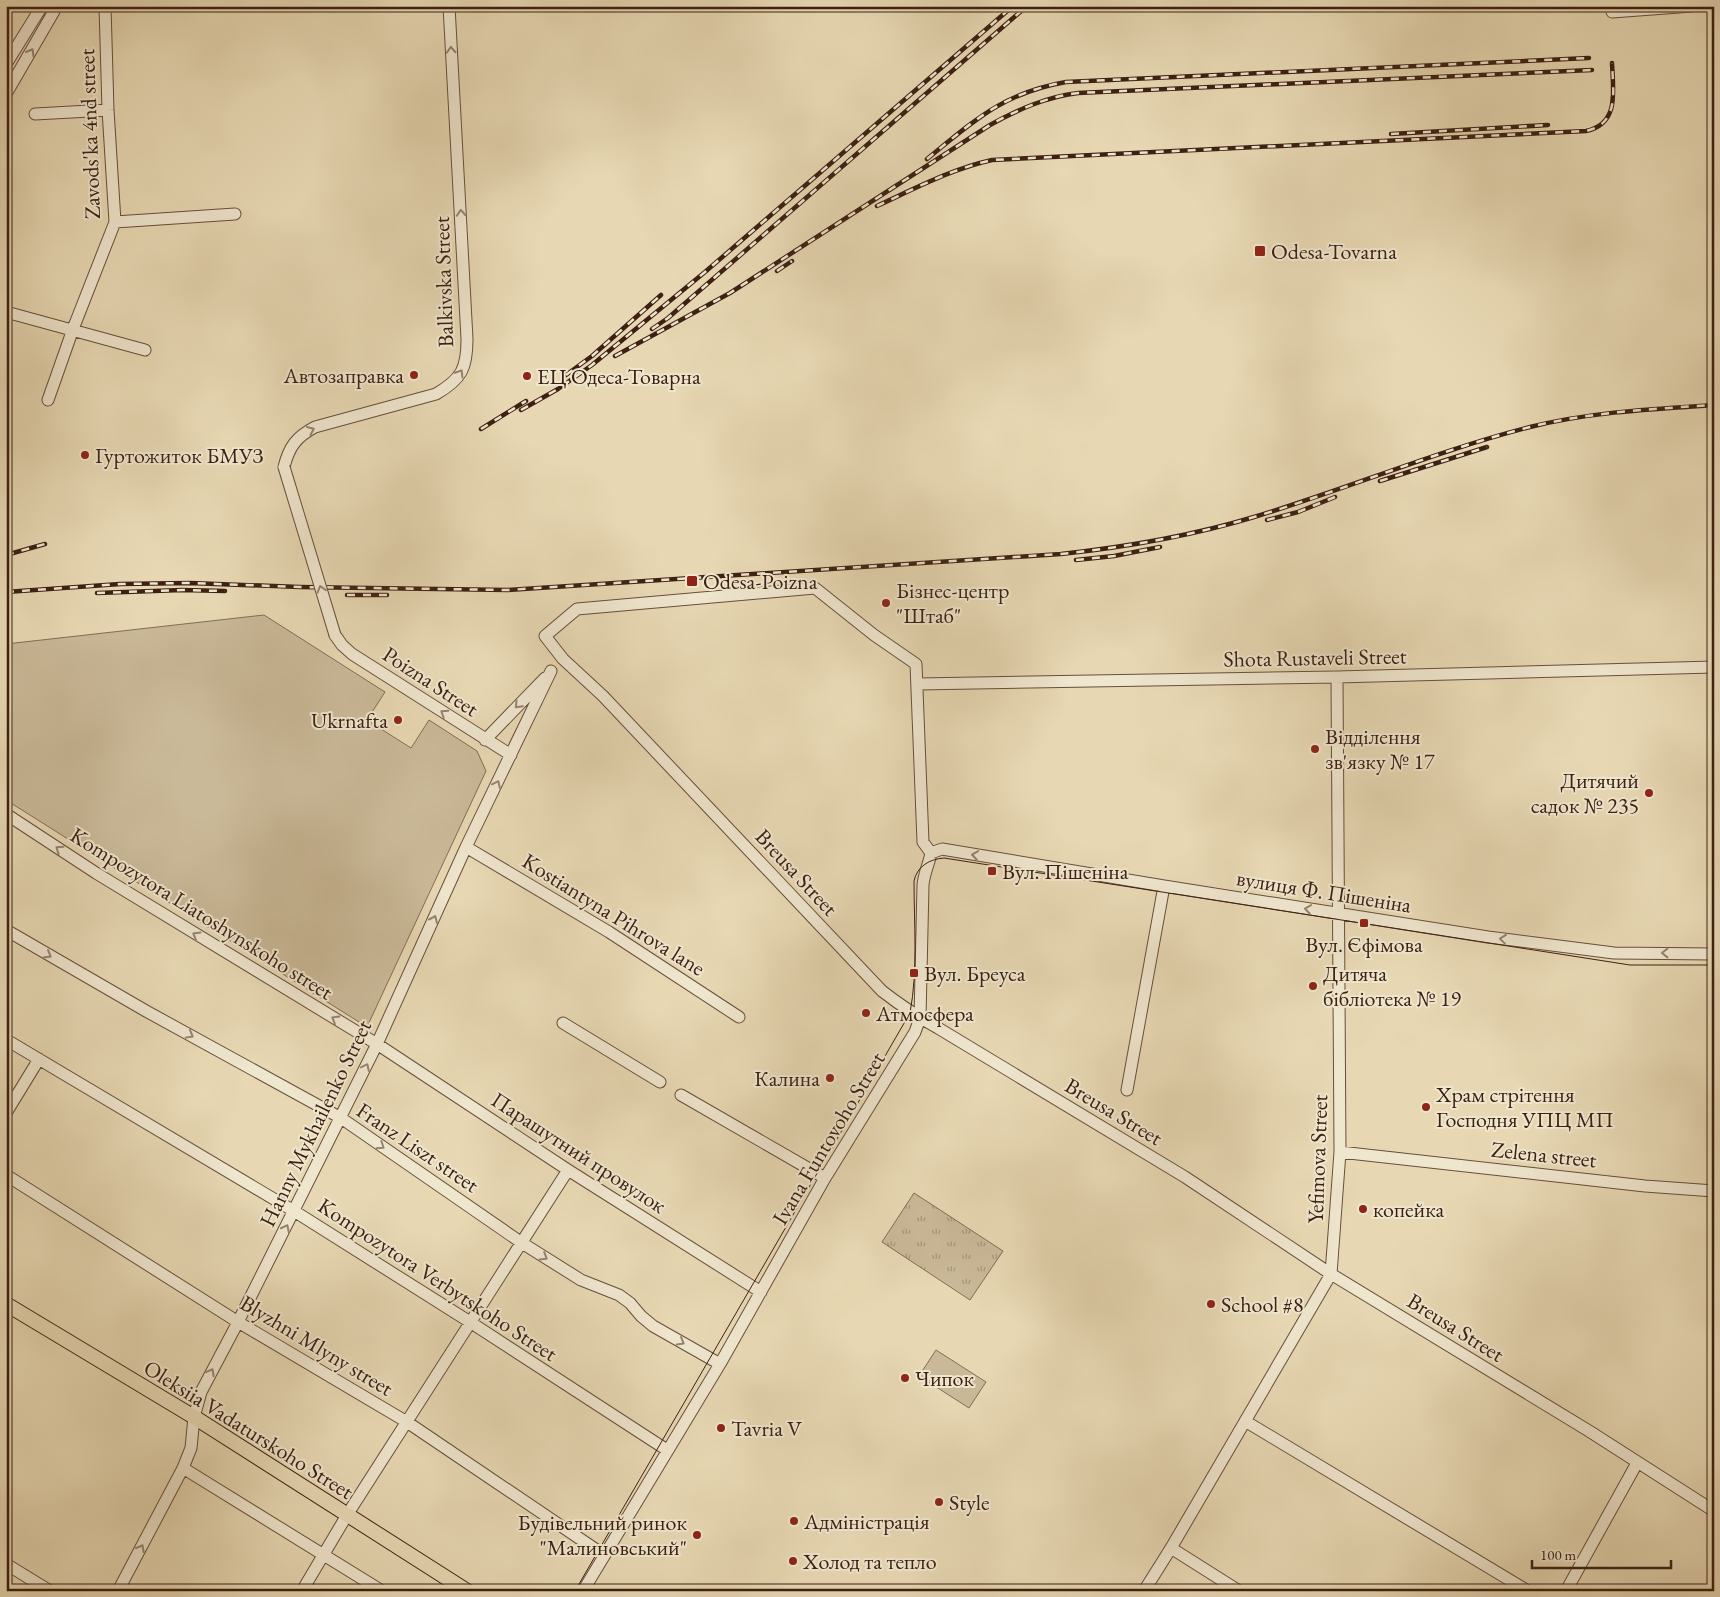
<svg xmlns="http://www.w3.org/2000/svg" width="1720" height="1597" font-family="'EB Garamond',serif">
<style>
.grass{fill:#cab998;stroke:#846c56}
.park{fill:url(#park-tufts);stroke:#846c56}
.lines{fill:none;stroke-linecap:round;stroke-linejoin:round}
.minor-casing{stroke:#684e3b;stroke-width:13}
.major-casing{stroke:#3d2013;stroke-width:16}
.minor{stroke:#efe6ce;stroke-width:11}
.major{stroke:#e7d8b3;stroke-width:14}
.tram{stroke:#3d2013;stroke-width:1}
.rail-casing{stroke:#3d2013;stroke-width:4.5}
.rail{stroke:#efe6ce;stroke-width:2.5;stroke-dasharray:8;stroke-linecap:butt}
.minor-bridge-casing{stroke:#684e3b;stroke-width:13;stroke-linecap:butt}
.minor-bridge{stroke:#efe6ce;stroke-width:11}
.oneway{stroke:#968370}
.poi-dot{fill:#8f2418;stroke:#efe6ce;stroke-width:2}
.labels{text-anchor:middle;stroke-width:4;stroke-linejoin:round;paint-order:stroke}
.street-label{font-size:22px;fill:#3d2013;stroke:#efe6ce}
.poi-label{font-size:22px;fill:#3d2013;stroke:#efe6ce;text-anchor:start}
</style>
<defs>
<pattern id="park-tufts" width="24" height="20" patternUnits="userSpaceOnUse" patternTransform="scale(1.25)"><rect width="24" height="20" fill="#cab998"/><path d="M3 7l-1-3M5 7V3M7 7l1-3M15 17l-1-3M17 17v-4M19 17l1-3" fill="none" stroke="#a5967b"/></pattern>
</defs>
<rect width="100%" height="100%" fill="#e7d8b3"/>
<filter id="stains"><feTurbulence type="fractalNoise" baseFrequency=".004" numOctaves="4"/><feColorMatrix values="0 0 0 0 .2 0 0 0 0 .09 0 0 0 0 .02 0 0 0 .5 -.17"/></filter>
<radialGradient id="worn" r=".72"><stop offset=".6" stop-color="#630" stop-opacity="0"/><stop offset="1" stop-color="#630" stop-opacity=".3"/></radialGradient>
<!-- grass -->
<path class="grass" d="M264,615l121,77 -18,28 44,28 18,-28 48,31 9,20 -119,256 -361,-227v-156z
M936,1350l50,32 -17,26 -50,-32z"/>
<!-- park -->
<path class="park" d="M914,1193l89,58 -33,49 -88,-58z"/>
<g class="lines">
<!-- minor casing -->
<g class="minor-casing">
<path id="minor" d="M1612,6v6l80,-6
M6,64l36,-58
M6,94l51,-88
M35,114l73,-4
M115,222l120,-8
M6,312l139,38
M48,400l25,-71 42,-107 -7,-112 -3,-104
M284,467c5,-20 12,-30 31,-40l121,-33c26,-15 31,-26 31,-55l-18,-333
M335,635l7,10 10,9 159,101
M918,684l419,-7 377,-10
M485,740l60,-62
M6,814l90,59 281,171 191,126 193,122
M466,847l143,85 130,85
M931,853l11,-4 222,37 324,51 126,16 100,1
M6,930l140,81 195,107 181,125 59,37 38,15 11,8 11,13 12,10 67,38
M563,1023l97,59
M6,1046l4,-4 284,169 176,111 197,128
M1127,1090l37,-204
M681,1095l144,83
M6,1113l33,-54
M1340,1152l305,34 69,5
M6,1175l232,147 169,100 197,133
M1245,1421l283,170
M183,1468l199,123
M1171,1548l68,43
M6,1564l44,27
M118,1591l65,-123 8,-20 3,-31 7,-25 37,-70 139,-278 89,-197 85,-176
M302,1591l45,-76 221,-345
M583,1591l137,-227 105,-186 90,-146 5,-14 3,-133c1,-12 6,-21 8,-32l-8,-11 -7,-178 -42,-29 -59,-47 -238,21 -32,27 18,23 40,37 279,295c18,14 36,26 56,37l247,149 146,97 258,157 125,80
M1144,1591l27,-43 160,-274 9,-122 -3,-475
M1566,1591l71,-128"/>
</g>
<!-- major casing -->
<g class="major-casing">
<path id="major" d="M6,1304l188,113 273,174"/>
</g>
<!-- minor -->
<use href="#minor" class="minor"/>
<!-- major -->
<use href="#major" class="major"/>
<!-- tram -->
<path class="tram" d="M575,1591l335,-578c8,-43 4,-89 4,-132 3,-15 16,-22 30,-23l686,107h84"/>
<!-- rail casing -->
<g class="rail-casing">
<path id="rail" d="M1391,134l157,-9
M927,159c48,-39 76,-66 139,-77l523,-24
M877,206c37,-17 74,-37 115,-46l594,-29c34,-7 27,-41 26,-68
M777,271l15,-10
M652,329l16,-11 359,-312
M615,356l115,-63 260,-168c29,-16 56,-28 88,-32l514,-23
M566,375l26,-19 69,-61
M521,410l37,-21 34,-24 113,-93 308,-266
M481,429l45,-28
M1380,481l107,-34
M1267,520l31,-8 37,-15
M6,555l39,-11
M1076,560l38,-4 46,-9
M6,592l114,-8 70,-1 110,4 208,3 553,-36c65,-7 130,-18 193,-37 93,-28 182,-66 276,-90 60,-15 122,-18 184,-22
M97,593l85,-3 43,1
M347,595h40"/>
</g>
<!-- rail -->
<use href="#rail" class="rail"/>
<!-- minor-bridge casing -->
<g class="minor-bridge-casing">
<path id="minor-bridge" d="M284,467l51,168"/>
</g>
<!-- minor-bridge -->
<use href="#minor-bridge" class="minor-bridge"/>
</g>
<!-- one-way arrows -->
<defs><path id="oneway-chevron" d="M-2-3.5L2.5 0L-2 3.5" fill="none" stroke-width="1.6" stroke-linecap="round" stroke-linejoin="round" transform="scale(1.25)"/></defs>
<g class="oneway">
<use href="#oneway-chevron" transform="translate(451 50) rotate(-93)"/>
<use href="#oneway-chevron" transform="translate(31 52) rotate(-60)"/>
<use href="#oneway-chevron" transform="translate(461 213) rotate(-93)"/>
<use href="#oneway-chevron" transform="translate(460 373) rotate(-58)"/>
<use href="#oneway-chevron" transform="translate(311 430) rotate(-24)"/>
<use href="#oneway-chevron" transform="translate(321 589) rotate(-107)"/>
<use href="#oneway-chevron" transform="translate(518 705) rotate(134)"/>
<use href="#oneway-chevron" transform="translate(444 713) rotate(-147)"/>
<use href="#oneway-chevron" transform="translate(497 784) rotate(-64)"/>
<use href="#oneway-chevron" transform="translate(59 849) rotate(-146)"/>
<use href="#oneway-chevron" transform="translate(975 855) rotate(-171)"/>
<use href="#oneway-chevron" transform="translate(1308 909) rotate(-171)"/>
<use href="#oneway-chevron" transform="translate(434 919) rotate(-66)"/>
<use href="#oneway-chevron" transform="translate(196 935) rotate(-149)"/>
<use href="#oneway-chevron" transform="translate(1503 939) rotate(-173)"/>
<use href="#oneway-chevron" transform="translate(1665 953) rotate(-180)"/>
<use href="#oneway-chevron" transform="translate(48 955) rotate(30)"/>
<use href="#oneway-chevron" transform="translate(335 1019) rotate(-149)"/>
<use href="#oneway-chevron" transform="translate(190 1035) rotate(29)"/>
<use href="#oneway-chevron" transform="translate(366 1067) rotate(-64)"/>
<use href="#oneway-chevron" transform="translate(381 1146) rotate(34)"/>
<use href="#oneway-chevron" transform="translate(286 1228) rotate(-63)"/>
<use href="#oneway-chevron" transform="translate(544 1257) rotate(32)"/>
<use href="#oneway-chevron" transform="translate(681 1342) rotate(30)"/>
<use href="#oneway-chevron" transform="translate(211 1372) rotate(-62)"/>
<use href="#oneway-chevron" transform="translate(141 1548) rotate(-62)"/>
</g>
<!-- markers -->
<g class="poi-dot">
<rect x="1254" y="245" width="12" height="12" rx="2.5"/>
<circle cx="414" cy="375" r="5"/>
<circle cx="527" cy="376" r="5"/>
<circle cx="85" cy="455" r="5"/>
<rect x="686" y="575" width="12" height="12" rx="2.5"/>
<circle cx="886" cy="603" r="5"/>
<circle cx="398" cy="720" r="5"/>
<circle cx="1315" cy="749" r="5"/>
<circle cx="1649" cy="793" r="5"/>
<rect x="987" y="866" width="10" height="10" rx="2.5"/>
<rect x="1359" y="918" width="10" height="10" rx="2.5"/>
<rect x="909" y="968" width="10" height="10" rx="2.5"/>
<circle cx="1313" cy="986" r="5"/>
<circle cx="866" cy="1013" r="5"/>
<circle cx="830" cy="1078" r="5"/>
<circle cx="1426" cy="1107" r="5"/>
<circle cx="1363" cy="1209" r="5"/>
<circle cx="1211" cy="1304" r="5"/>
<circle cx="905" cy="1378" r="5"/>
<circle cx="721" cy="1428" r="5"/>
<circle cx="939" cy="1502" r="5"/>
<circle cx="794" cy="1521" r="5"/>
<circle cx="697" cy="1535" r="5"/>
<circle cx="793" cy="1561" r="5"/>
</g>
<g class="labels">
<!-- street labels -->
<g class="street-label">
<text transform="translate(89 134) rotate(-92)" y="8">Zavods'ka 4nd street</text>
<text transform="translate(443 282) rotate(-92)" y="8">Balkivska Street</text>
<text transform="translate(1315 657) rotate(-1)" y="8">Shota Rustaveli Street</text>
<text transform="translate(431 681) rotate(33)" y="8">Poizna Street</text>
<text transform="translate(797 872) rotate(47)" y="8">Breusa Street</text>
<text transform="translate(1324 891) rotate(9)" y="8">вулиця Ф. Пішеніна</text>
<text transform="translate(202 913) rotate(32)" y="8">Kompozytora Liatoshynskoho street</text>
<text transform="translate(614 914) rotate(32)" y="8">Kostiantyna Pihrova lane</text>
<text transform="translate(1114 1111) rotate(31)" y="8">Breusa Street</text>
<text transform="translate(315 1123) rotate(-64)" y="8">Hanny Mykhailenko Street</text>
<text transform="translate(828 1138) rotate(-59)" y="8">Ivana Funtovoho Street</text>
<text transform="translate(418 1147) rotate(34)" y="8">Franz Liszt street</text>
<text transform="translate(579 1152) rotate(33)" y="8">Парашутний провулок</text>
<text transform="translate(1544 1154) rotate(6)" y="8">Zelena street</text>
<text transform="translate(1317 1159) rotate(-88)" y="8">Yefimova Street</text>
<text transform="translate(438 1279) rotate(33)" y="8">Kompozytora Verbytskoho Street</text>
<text transform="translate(1456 1327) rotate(32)" y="8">Breusa Street</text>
<text transform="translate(317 1345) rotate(31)" y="8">Blyzhni Mlyny street</text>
<text transform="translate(249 1429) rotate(32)" y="8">Oleksiia Vadaturskoho Street</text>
</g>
<!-- poi labels -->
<g class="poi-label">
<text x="1271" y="259">Odesa-Tovarna</text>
<text x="404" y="383" text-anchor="end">Автозаправка</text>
<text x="537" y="384">ЕЦ Одеса-Товарна</text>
<text x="95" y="463">Гуртожиток БМУЗ</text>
<text x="703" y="589">Odesa-Poizna</text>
<text x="896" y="598">Бізнес-центр<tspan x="896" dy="25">"Штаб"</tspan></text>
<text x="388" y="728" text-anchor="end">Ukrnafta</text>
<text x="1325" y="744">Відділення<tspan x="1325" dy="25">зв'язку № 17</tspan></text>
<text x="1639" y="788" text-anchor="end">Дитячий<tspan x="1639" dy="25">садок № 235</tspan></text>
<text x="1002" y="879">Вул. Пішеніна</text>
<text x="1364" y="952" text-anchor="middle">Вул. Єфімова</text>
<text x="924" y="981">Вул. Бреуса</text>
<text x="1323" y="981">Дитяча<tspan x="1323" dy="25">бібліотека № 19</tspan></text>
<text x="876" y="1021">Атмосфера</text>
<text x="820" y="1086" text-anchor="end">Калина</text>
<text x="1436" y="1102">Храм стрітення<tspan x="1436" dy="25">Господня УПЦ МП</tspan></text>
<text x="1373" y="1217">копейка</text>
<text x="1221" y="1312">School #8</text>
<text x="915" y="1386">Чипок</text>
<text x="731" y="1436">Tavria V</text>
<text x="949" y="1510">Style</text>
<text x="804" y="1529">Адміністрація</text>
<text x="687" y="1530" text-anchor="end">Будівельний ринок<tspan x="687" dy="25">"Малиновський"</tspan></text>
<text x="803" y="1569">Холод та тепло</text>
</g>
</g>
<!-- margin -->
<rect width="1720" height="1597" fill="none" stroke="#e7d8b3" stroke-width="25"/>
<rect x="8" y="8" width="1705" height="1582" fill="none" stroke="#3d2013" stroke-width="2.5"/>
<rect x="12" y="12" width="1695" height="1572" fill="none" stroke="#3d2013"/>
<!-- scale -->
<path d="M1532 1560v8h139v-8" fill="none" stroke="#3d2013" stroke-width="2.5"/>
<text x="1540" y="1560" font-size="15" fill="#3d2013" stroke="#efe6ce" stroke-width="4" paint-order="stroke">100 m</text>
<rect width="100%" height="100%" filter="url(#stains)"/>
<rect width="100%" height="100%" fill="url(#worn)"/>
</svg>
